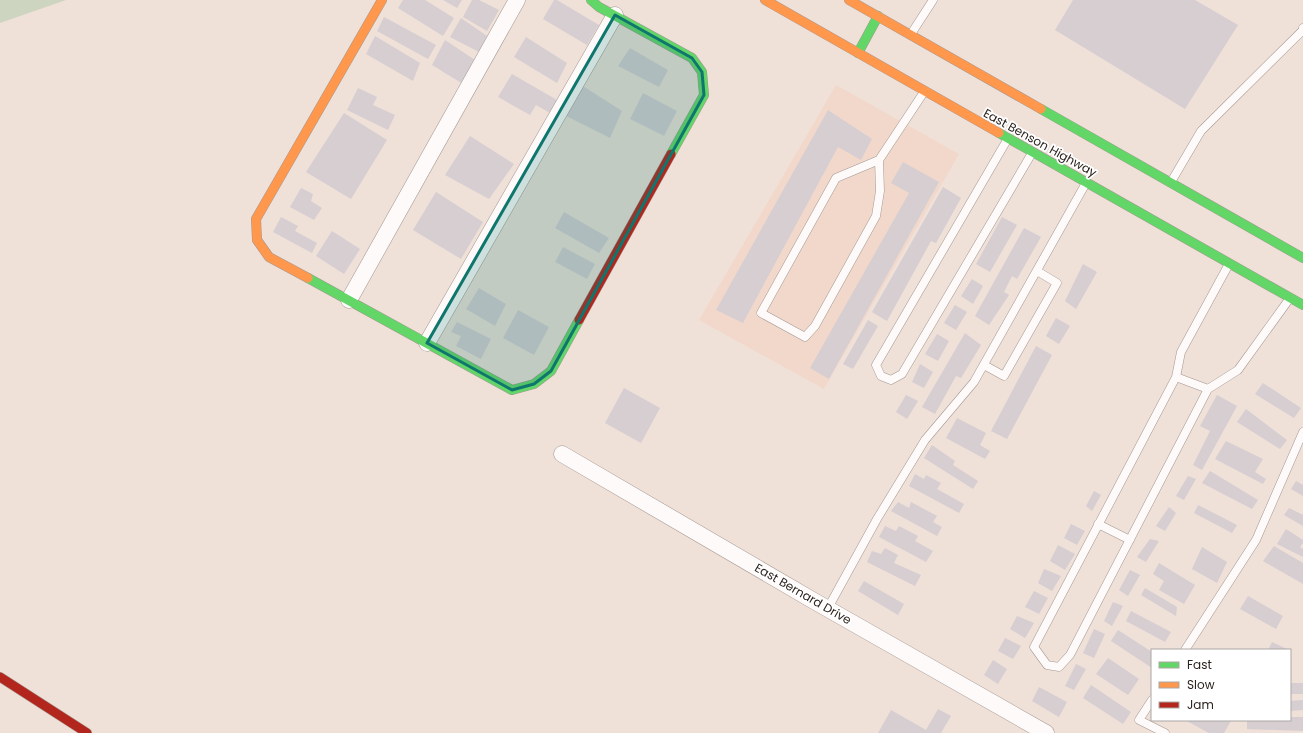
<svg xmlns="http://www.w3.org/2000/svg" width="1303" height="733" font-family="Poppins,sans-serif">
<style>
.built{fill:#f2d8cb}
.green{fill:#cdd5c1}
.building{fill:#d7ced2}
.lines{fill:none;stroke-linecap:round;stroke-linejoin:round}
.lane-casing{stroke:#a39892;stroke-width:9}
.street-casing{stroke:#a39892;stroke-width:17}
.fast-casing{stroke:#a39892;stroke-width:10}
.slow-casing{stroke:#a39892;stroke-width:10}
.jam-casing{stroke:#a39892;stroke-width:10}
.lane{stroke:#fdfaf9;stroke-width:8}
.street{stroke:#fdfaf9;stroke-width:16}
.fast{stroke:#63d668;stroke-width:9}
.slow{stroke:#ff974d;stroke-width:9}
.jam{stroke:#b3261e;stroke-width:9}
.marked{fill:#0f766e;fill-opacity:0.2;stroke:#0f766e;stroke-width:3;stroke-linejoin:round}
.labels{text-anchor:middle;stroke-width:3.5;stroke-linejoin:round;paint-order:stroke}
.street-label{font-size:12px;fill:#2c231e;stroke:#fff}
</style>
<rect width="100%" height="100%" fill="#efe0d8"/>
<!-- built -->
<path class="built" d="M836,85l123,69 -135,235 -125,-69z"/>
<!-- green -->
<path class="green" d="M0,0h66l-66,23z"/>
<!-- building -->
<path class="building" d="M403,0h22l29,18 -11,18 -45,-28z
M443,0h19l-5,8z
M472,0h7l20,10 -12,21 -24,-14z
M554,0h3l42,25 -12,20 -44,-26z
M1073,0h122l43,25 -53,84 -130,-79z
M384,17l52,28 -8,14 -51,-28z
M461,18l26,18 -8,16 -29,-15z
M375,36l45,27 -7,18 -47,-27z
M526,37l41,26 -10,20 -43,-26z
M445,40l30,20 -12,24 -31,-19z
M630,48l38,22 -9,17 -41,-21z
M512,74l45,26 -7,13 -14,-8 -6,10 -32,-18z
M583,86l39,25 -12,27 -44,-22z
M358,88l19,9 -4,8 22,10 -7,15 -41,-20z
M643,93l34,18 -13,25 -34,-17z
M828,110l44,29 -11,21 -23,-13 -95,176 -27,-13z
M344,113l43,27 -36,59 -45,-27z
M470,136l44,28 -25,35 -44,-24z
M903,162l36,20 -110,197 -19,-11 99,-175 -18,-10z
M943,187l18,11 -25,45 -5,-2 -44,80 -15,-9z
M301,188l12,6 -2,7 11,7 -8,12 -24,-13z
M436,192l47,30 -22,37 -48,-29z
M564,212l45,26 -10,15 -44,-25z
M281,217l17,9 -3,5 22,12 -5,10 -39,-21z
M1002,217l15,8 -27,47 -14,-8z
M1024,228l17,9 -24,42 -5,-3 -8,16 5,3 -20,30 -14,-9z
M332,231l28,18 -16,25 -28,-18z
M563,247l32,17 -8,15 -32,-17z
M1083,264l14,8 -21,37 -11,-8z
M972,279l11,7 -10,18 -12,-8z
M479,288l27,16 -11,22 -29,-17z
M955,305l12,7 -11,18 -12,-7z
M518,310l31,17 -15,28 -31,-17z
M1056,318l14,8 -11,18 -13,-8z
M868,320l10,6 -25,43 -10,-5z
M457,322l34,17 -10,20 -25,-13 5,-10 -10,-4z
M965,333l16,12 -20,33 -5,-2 -21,38 -13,-7z
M937,334l12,7 -11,20 -13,-7z
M1036,346l16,9 -45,84 -16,-8z
M920,364l13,8 -9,16 -12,-6z
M1263,383l38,25 -7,10 -39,-24z
M624,388l36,20 -19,35 -36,-20z
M906,395l12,6 -11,18 -11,-7z
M1217,395l20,11 -35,64 -9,-5 17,-34 -10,-5z
M1246,409l41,31 -7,9 -43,-27z
M957,418l29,15 -6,12 10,6 -5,8 -39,-21z
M1226,441l37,18 -8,13 11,7 -3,5 -48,-25z
M932,445l23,16 -2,4 25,16 -5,8 -49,-31z
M1210,471l48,29 -6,9 -50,-26z
M915,474l9,5 2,-4 15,8 -4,6 27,15 -5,9 -50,-27z
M1188,476l8,3 -12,21 -8,-4z
M1296,481l7,4v11l-12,-7z
M1094,491l7,4 -9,16 -6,-5z
M898,502l11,6 2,-6 26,14 -4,6 9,5 -5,9 -46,-25z
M1198,505l39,20 -5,8 -38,-20z
M1169,507l7,6 -11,18 -9,-5z
M1289,508l14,7v11l-19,-11z
M1071,524l14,7 -8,14 -13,-7z
M885,526l11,5 3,-5 19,10 -3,5 18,10 -7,11 -47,-25z
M1286,529l17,11v3l-3,4 3,2v8l-26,-13z
M1150,539l9,2 -13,21 -9,-5z
M1058,545l17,9 -10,16 -15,-9z
M1274,546l29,17v21l-40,-23z
M1202,547l25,15 -10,21 -25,-14z
M885,548l13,7 -4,8 27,12 -6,11 -48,-24 5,-11 9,3z
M1159,563l36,22 -11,19 -25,-14 5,-9 -11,-7z
M1044,569l17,7 -9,15 -14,-8z
M1130,570l10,5 -12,21 -9,-6z
M864,581l40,23 -6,11 -40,-24z
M1145,588l32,19 -1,9 -35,-21z
M1034,591l14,7 -9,16 -14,-7z
M1248,596l35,20 -7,13 -36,-20z
M1113,602l10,4 -11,20 -8,-5z
M1131,611l40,21 -6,10 -39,-21z
M1017,616l17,7 -9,15 -15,-9z
M1094,629l11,5 -11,24 -11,-5z
M1118,630l34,22v16l-41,-27z
M1005,638l16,8 -8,13 -15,-8z
M1272,642l17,8h-21z
M1108,658l31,21 -11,16 -32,-21z
M993,660l14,9 -9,15 -14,-9z
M1076,664l10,5 -12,21 -9,-4z
M1290,683h13v11h-13z
M1091,685l40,27 -8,12 -40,-26z
M1039,687l28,15 -8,15 -27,-16z
M1303,700v10l-13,1v-10z
M938,709l13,7 -10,17h-63l13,-23 35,20z
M1290,717h13v14l-56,-2v-9h43z
M1185,720h44l2,1 -7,12h-15z"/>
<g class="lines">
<!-- lane casing -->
<g class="lane-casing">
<path id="lane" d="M911,34l22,-34
M1007,140l-131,225 5,11 10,4 11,-6 130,-221
M879,160l-43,18 -75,135 44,24 10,-11 61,-110 4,-25 -1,-31 45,-68
M1171,182l30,-51 102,-101v-2
M1229,264l-48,88 -5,25 -142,270 13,18 12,2 11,-12 138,-266 30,-19 52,-72
M984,365l20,11 53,-93 -20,-12
M1176,377l32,12
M1098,524l32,16
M828,608l49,-89 48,-79 49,-58 112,-199
M1185,650l71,-110 47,-108
M1152,700l-13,20 26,13"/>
</g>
<!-- street casing -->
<g class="street-casing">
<path id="street" d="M349,300l168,-300
M427,343l188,-328
M562,454l252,147 232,132"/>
</g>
<!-- fast casing -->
<g class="fast-casing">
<path id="fast" d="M591,0l8,7 93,51 10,14 2,23 -33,59
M858,53l20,-37
M1041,109l262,149
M999,133l304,172
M308,278l204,112 22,-6 17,-13 28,-51"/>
</g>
<!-- slow casing -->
<g class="slow-casing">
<path id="slow" d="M765,0l234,133
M849,0l192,109
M308,278l-39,-21 -12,-17 -1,-21 126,-219"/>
</g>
<!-- jam casing -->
<g class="jam-casing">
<path id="jam" d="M579,320l92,-166
M0,677l87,56"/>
</g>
<!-- lane -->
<use href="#lane" class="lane"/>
<!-- street -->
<use href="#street" class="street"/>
<!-- fast -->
<use href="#fast" class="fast"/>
<!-- slow -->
<use href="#slow" class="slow"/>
<!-- jam -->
<use href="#jam" class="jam"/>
</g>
<!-- marked area -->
<path class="marked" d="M615,15l77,43 10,14 2,23 -153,276 -17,13 -22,6 -85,-47z"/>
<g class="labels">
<!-- street labels -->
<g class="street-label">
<text transform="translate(1040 143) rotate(29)" y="4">East Benson Highway</text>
<text transform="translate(803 594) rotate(30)" y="4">East Bernard Drive</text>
</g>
</g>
<!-- legend -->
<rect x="1151" y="649" width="140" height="72" fill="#ffffff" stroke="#aba7a5"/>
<rect x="1159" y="662" width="20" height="6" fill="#63d668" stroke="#aba7a5"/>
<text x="1187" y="669" font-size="12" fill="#2c231e">Fast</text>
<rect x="1159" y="682" width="20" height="6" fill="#ff974d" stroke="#aba7a5"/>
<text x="1187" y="689" font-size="12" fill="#2c231e">Slow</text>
<rect x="1159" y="702" width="20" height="6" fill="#b3261e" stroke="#aba7a5"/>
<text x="1187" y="709" font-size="12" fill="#2c231e">Jam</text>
</svg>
